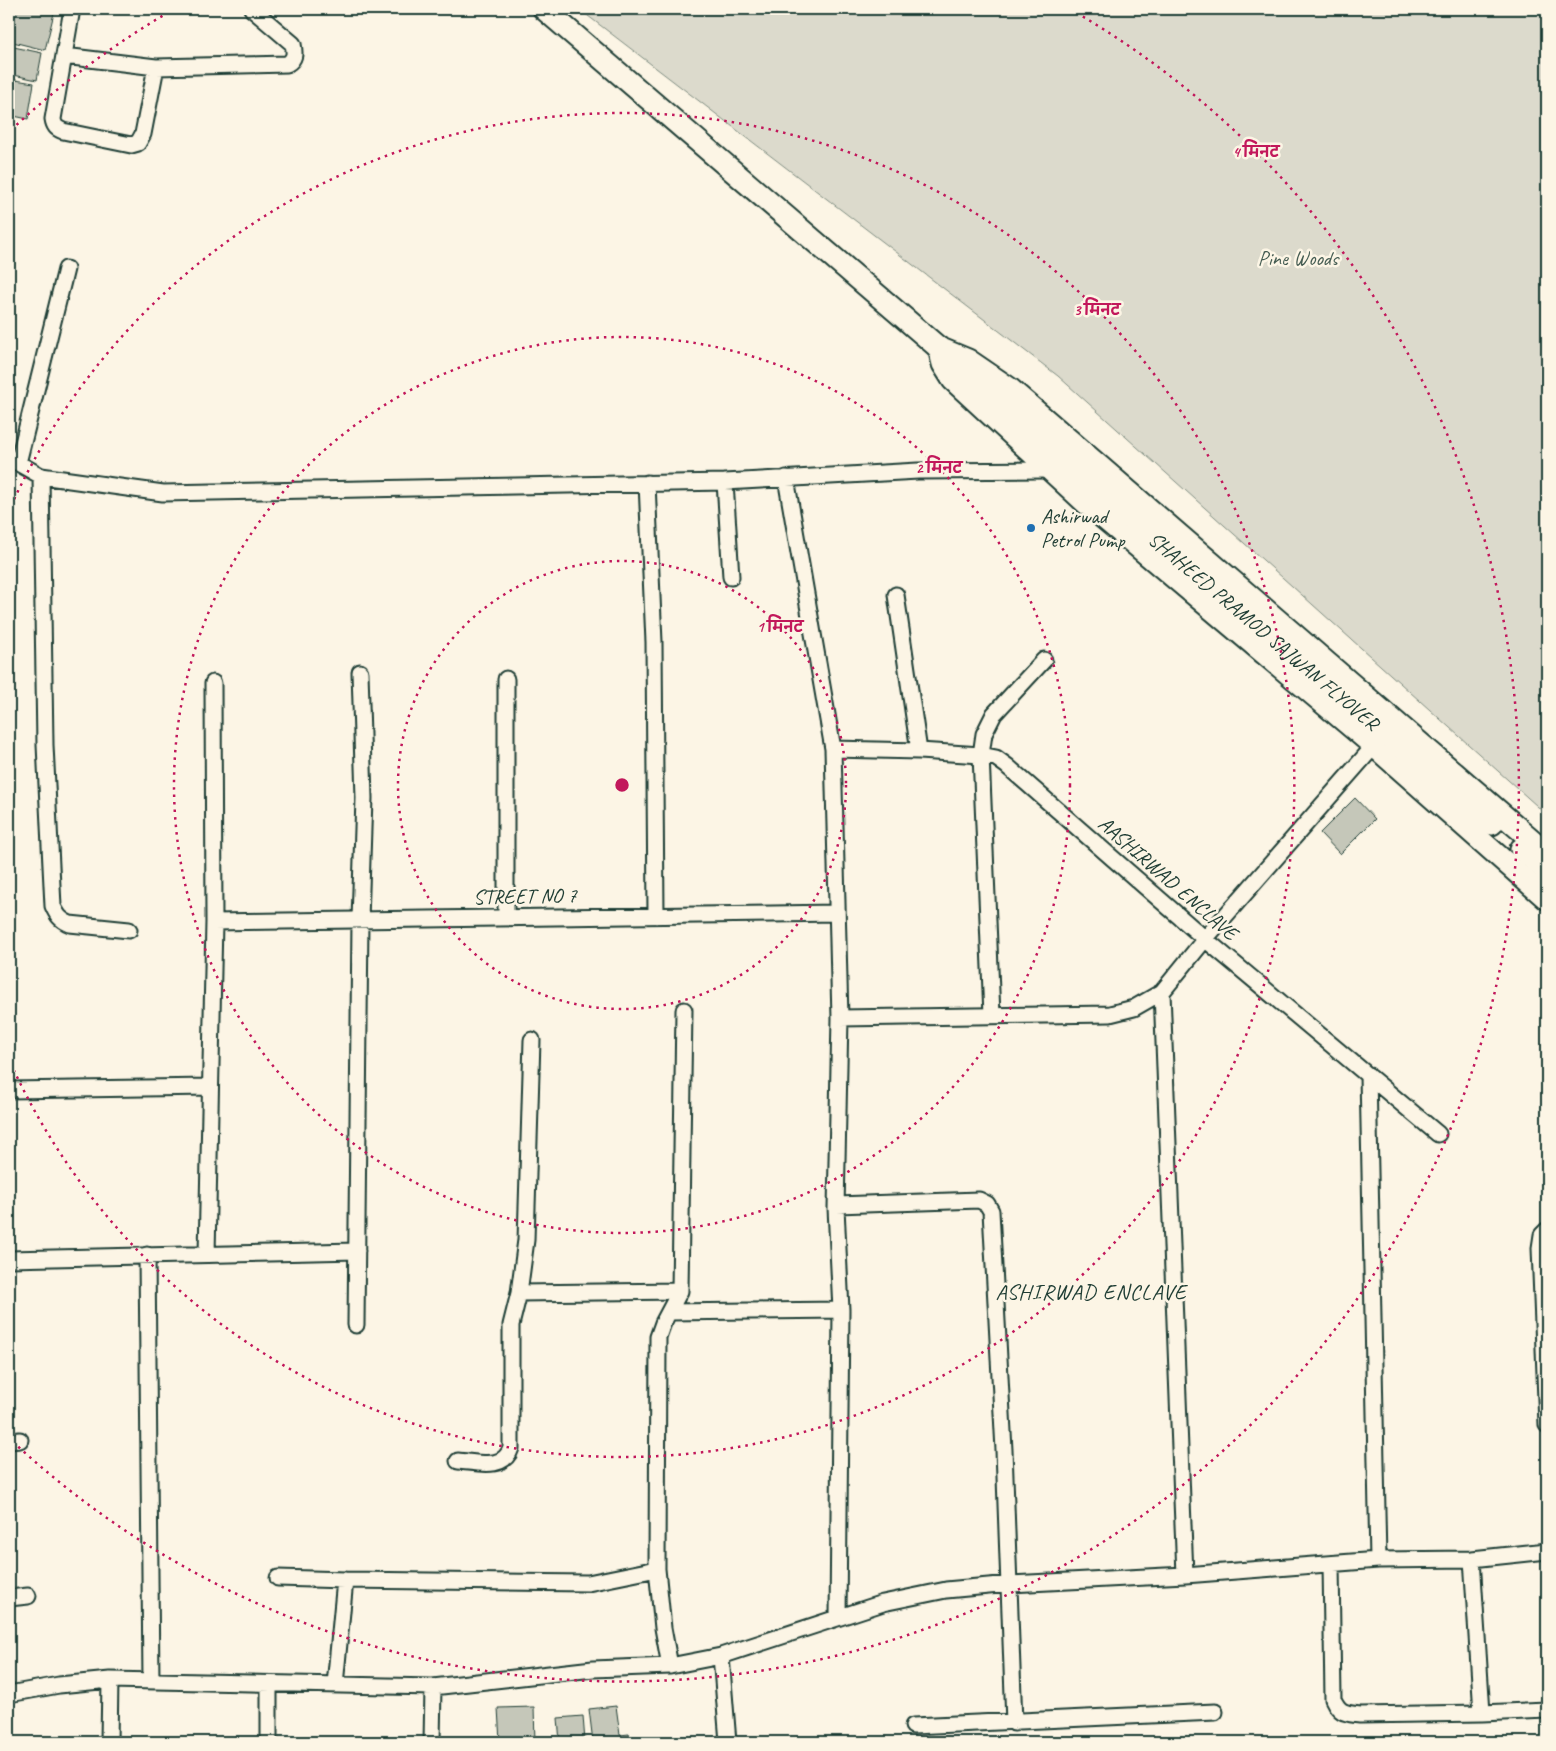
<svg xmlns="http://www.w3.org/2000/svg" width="1556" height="1751" font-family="Caveat,'Playpen Sans Deva',sans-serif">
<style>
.green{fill:#dcdacc;stroke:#7e8c80}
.building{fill:#c5c7b9;stroke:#1f3d34}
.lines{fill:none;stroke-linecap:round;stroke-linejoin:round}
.street-casing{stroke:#1f3d34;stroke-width:19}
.secondary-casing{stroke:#1f3d34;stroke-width:25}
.street{stroke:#fcf5e5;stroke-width:15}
.secondary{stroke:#fcf5e5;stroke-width:21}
.ring{fill:none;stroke:#c2185b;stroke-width:2.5;stroke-dasharray:2.5 5}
.poi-dot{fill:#1f6fb2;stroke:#fcf5e5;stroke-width:2}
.labels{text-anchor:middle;stroke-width:5;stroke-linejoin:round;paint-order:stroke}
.park-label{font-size:21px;fill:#455c52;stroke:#fcf5e5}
.poi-label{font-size:21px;fill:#1f3d34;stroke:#fcf5e5;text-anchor:start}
.street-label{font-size:21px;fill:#1f3d34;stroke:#fcf5e5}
.neighbourhood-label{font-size:22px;letter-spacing:1px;fill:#1f3d34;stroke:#fcf5e5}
.centre{fill:#c2185b;stroke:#fcf5e5;stroke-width:2.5}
.ring-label{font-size:15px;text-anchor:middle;font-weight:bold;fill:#c2185b;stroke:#fcf5e5;stroke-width:5;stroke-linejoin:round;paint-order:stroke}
</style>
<rect width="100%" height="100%" fill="#fcf5e5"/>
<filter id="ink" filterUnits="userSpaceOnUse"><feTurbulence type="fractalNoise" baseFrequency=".02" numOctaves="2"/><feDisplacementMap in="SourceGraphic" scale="10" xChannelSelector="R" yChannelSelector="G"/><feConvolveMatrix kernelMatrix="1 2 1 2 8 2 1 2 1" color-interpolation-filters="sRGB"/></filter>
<g filter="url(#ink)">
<!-- green -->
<path class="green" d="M579,9h968v806l-489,-439z"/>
<!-- building -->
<path class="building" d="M15,9h23l16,4 -9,37 -36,-9v-21h3z
M9,46l33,7 -5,27 -28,-6z
M9,79l25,4 -6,36 -19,-4z
M1355,798l20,21 -35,35 -20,-21z
M616,1706l4,29 9,-1 1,8h-37l-4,-33z
M534,1707l1,35h-35l-2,-34z
M583,1716l2,26h-25l-2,-24z"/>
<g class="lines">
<!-- street casing -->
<g class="street-casing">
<path id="street" d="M72,9l-19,110c1,7 3,9 10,12l68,14 7,-2 5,-9 13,-67
M64,56l92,11 131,-3c8,-5 8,-10 6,-20l-41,-35
M9,458l32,18 122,17 562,-11 193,-11 133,-1
M18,463l48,-194
M41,476l4,269 8,161c4,9 7,14 17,18l59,6
M786,478l47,271 7,269 -4,190 5,102 -3,307
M725,482l6,95
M647,483l7,159 2,274
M896,595l23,156
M833,749l86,2 62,4 15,3 11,8 198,173 233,195
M506,918v-239
M214,922l623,-9
M1162,992l23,583
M992,1015l-11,-260 3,-21 10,-20 50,-54
M840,1018l270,-4 24,-6 28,-16 43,-53 169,-193
M1368,1075l10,485
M9,1090l201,-3
M837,1205l142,-5 8,4 4,7 13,239 10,273
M1547,1230l-5,5 -2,13 7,177
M207,1254l7,-332 -1,-239
M147,1255l4,426
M9,1259l348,-8
M519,1293l161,-2
M669,1312l172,-2
M356,1325l4,-405 4,-122 -4,-126
M9,1441l11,-1
M458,1461c18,1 46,10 53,-13v-123l8,-32 7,-53 6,-200
M1472,1559l10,154
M1331,1564l2,135c7,15 12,14 27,16l122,-2 65,-3
M278,1578l67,2
M9,1598l19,-2
M721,1656l7,86
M670,1666l-7,-38 -6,-59 1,-232 5,-14 17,-32 4,-281
M335,1685l10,-105 243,3 69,-14
M9,1694l50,-9 51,-5 323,7 160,-18 77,-3 51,-10 162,-53 63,-13 64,-6 175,-9 193,-15 94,-1 75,-8
M913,1726l302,-14
M109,1742l1,-62
M269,1742v-58
M432,1742l1,-55"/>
</g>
<!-- secondary casing -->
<g class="secondary-casing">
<g id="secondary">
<path d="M544,9l395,339 29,12 41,28 538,465"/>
<path d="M939,348l4,16 10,16 134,124 287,242 173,153"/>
<path id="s1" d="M961,368l136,122 395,334"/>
<path d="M1521,849l26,23"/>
</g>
</g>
<!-- street -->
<use href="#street" class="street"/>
<!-- secondary -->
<use href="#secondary" class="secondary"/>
</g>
</g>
<!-- distance rings -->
<g class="ring">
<circle cx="622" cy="785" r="224"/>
<circle cx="622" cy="785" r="448"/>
<path d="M11 506A672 672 0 1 1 11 1064"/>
<path d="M11 130A896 896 0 0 1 174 9M1070 9A896 896 0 1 1 11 1440"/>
</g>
<!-- markers -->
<circle class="poi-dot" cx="1031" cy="528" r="5"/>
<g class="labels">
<!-- park labels -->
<g class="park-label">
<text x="1298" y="265">Pine Woods</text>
</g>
<!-- poi labels -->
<g class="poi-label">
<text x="1041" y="523">Ashirwad<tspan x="1041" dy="24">Petrol Pump</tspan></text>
</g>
<!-- street labels -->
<g class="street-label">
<text dy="7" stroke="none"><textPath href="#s1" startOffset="401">SHAHEED PRAMOD SAJWAN FLYOVER</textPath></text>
<text transform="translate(1168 878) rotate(41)" y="7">AASHIRWAD ENCLAVE</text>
<text transform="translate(525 896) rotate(-1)" y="7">STREET NO 7</text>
</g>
<!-- neighbourhood labels -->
<g class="neighbourhood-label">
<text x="1091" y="1299">ASHIRWAD ENCLAVE</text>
</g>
</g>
<circle cx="622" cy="785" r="8" class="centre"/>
<g class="ring-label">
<text x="1256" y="157">4 मिनट</text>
<text x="1097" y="315">3 मिनट</text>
<text x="939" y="473">2 मिनट</text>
<text x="780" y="632">1 मिनट</text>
</g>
<!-- margin -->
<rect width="1556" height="1751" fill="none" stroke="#fcf5e5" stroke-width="30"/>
<rect x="15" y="15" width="1526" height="1721" fill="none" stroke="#1f3d34" stroke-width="2" filter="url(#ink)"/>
</svg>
